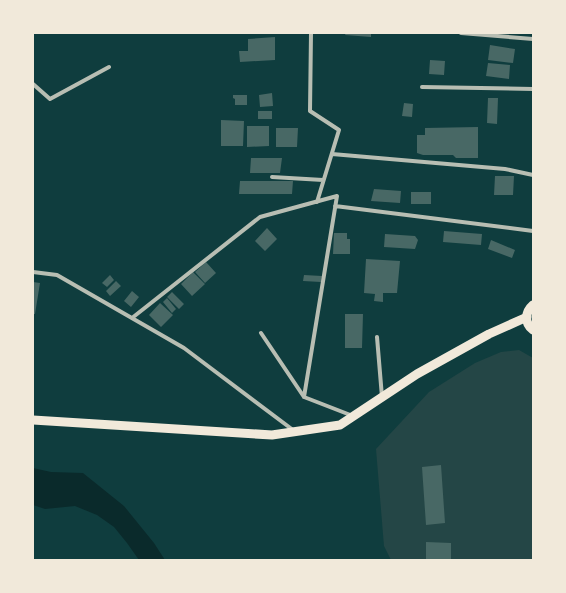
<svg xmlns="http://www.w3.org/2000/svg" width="566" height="593" font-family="Commissioner,sans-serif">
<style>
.green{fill:#244646}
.water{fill:#0a2a2b}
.building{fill:#486865}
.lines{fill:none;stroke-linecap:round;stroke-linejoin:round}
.minor{stroke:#b8beb3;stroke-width:4}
.primary{stroke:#f1e9da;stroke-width:9}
.trunk{stroke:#f1e9da;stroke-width:9}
</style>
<rect width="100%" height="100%" fill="#0f3d3e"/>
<!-- green -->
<path class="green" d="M519,350l14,8v202h-142l-7,-14 -8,-97 53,-57 46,-29 26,-11z"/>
<!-- water -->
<path class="water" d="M33,468l18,4 32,1 41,33 30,37 11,17h-26l-12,-17 -13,-16 -17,-12 -22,-9 -30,3 -12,-4z"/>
<!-- building -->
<path class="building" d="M346,33h25v4l-26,-2z
M275,37v23l-35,2 -1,-11h9v-12z
M490,45l25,4 -2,14 -25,-3z
M430,60l15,1 -1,14 -15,-1z
M488,63l22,2 -1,14 -23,-3z
M272,93l1,13 -13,1 -1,-12z
M233,95h14v10h-12v-6l-2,-1z
M488,98h10l-1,26 -10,-1z
M404,103l9,1 -1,13 -10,-1z
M258,111h14v8h-14z
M221,120l23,1 -1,25h-22z
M247,126h22v20l-22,1z
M478,127v31h-22l-3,-3h-30l-6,-2v-18h8v-7z
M276,128h22l-1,19h-21z
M251,158h31l-2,15h-30z
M495,176h19l-1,19h-19z
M240,181h53l-1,13h-53z
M374,189l27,2 -1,12 -29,-2z
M411,192h20v12h-20z
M267,228l10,11 -12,12 -10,-10z
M444,231l38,3 -1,11 -38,-3z
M334,233h13v6h3v15h-17z
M385,234l30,2 3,4 -3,9 -31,-2z
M491,240l24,10 -3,8 -24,-9z
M366,259l34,2 -3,32h-14v9l-9,-1 1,-7 -11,-1z
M206,262l10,11 -11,10 -10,-11z
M193,272l12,12 -13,12 -11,-12z
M110,275l4,5 -7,7 -5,-4z
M304,275l18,1 -1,6 -18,-1z
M116,281l5,5 -11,10 -4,-5z
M33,282l7,1 -5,31h-2z
M132,291l7,6 -8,10 -7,-6z
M172,292l12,12 -5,5 -12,-12z
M167,298l9,11 -4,4 -9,-11z
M160,303l13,12 -12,12 -12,-12z
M345,314h18l-1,34h-17z
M441,465l4,58 -19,2 -4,-58z
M426,542l25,1v17h-25z"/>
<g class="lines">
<!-- minor -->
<path class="minor" d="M311,33l-1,78 29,19 -22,72
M461,33l72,6
M33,84l17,15 59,-32
M422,87l111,2
M332,154l173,15 28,6
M272,177l51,3
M335,206l198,25
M33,272l24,3 127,73 109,82
M132,318l128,-101 77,-21 -33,201
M261,333l43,64 49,19
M377,337l5,60"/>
<!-- primary -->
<path class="primary" d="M533,305c-8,7 -9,18 0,25"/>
<!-- trunk -->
<path class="trunk" d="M33,420l239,15 68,-10 77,-51 72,-40 38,-17"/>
</g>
<!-- border -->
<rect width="566" height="593" fill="none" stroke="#f1e9da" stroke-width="68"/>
</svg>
